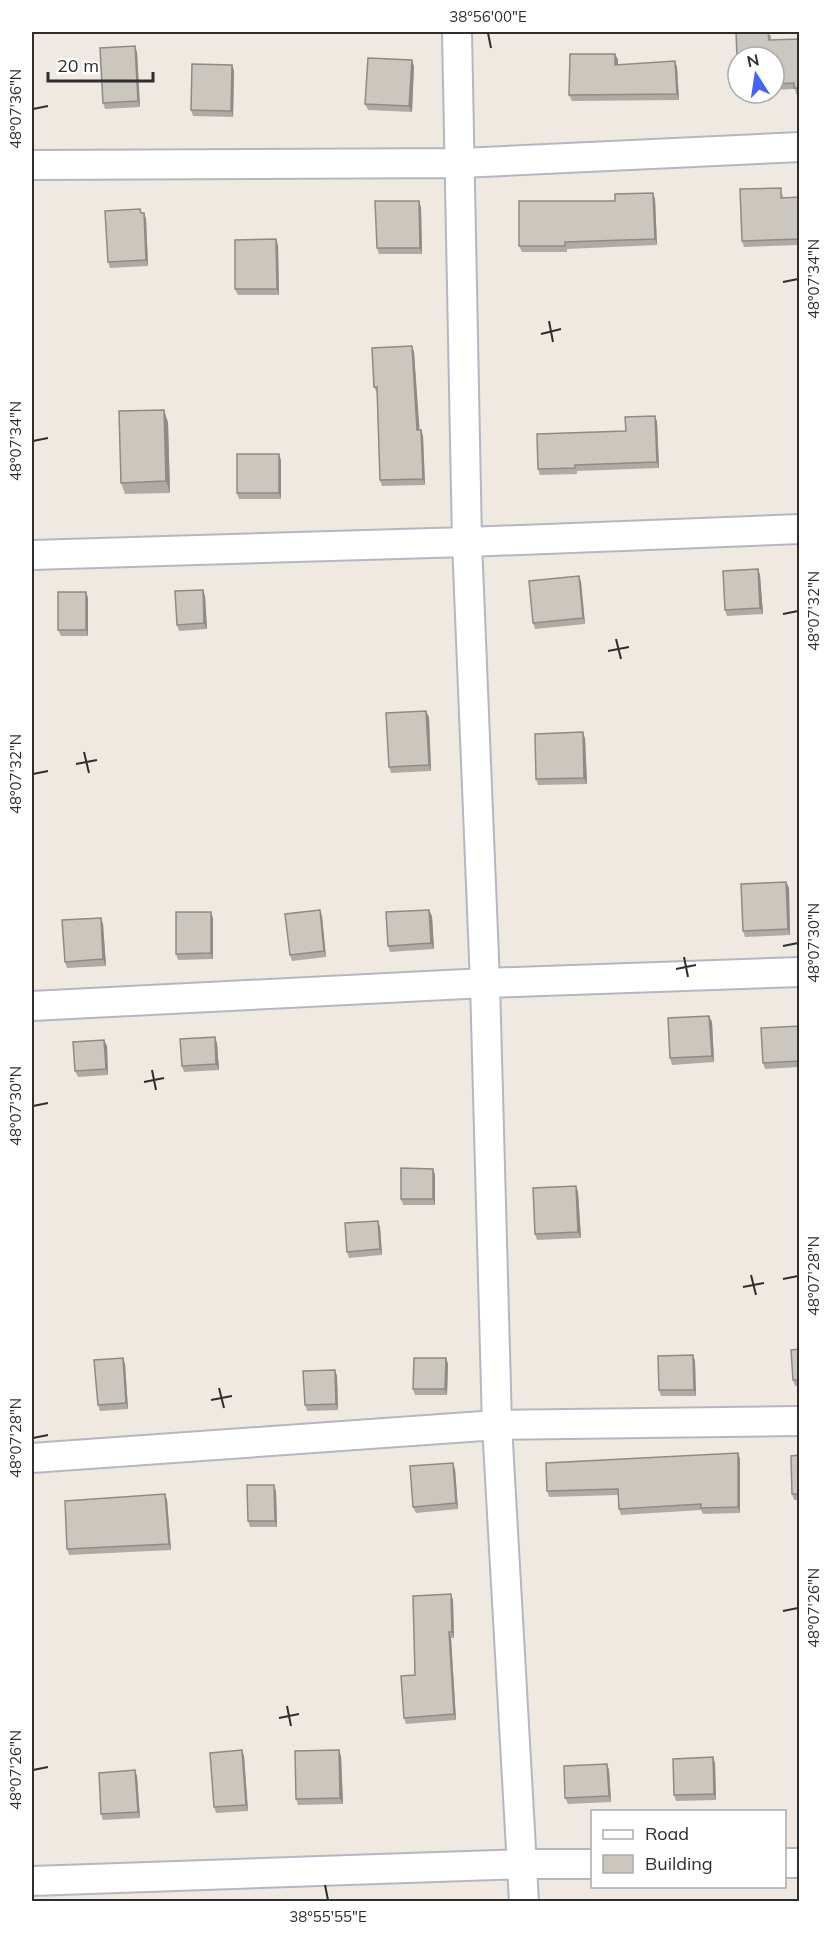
<svg xmlns="http://www.w3.org/2000/svg" width="831" height="1933" font-family="Mulish,sans-serif">
<style>
.lines{fill:none;stroke-linecap:round;stroke-linejoin:round}
.street-casing{stroke:#b4b7c1;stroke-width:32}
.street{stroke:#fff;stroke-width:28}
.wall{fill:#afaba4}
.shaded-wall{fill:#8e8b86}
.building{fill:#cbc7bf;stroke:#8e8b86;stroke-width:1.5}
.ticks{fill:none;stroke:#2e2e2e;stroke-width:2}
.neatline{fill:none;stroke:#2e2e2e;stroke-width:2}
.ticks-label{font-size:15px;text-anchor:middle;fill:#2e2e2e}
</style>
<rect width="100%" height="100%" fill="#efe9e1"/>
<g class="lines">
<!-- street casing -->
<g class="street-casing">
<path id="street" d="M457,32l10,510 18,441 12,442 27,477
M32,165l429,-2 339,-16
M32,555l435,-13 333,-13
M32,1006l453,-23 315,-11
M32,1458l465,-33 303,-4
M784,1863h16
M32,1881l490,-17h70"/>
</g>
<!-- street -->
<use href="#street" class="street"/>
</g>
<!-- wall -->
<path class="wall" d="M736,32l35,3v5l29,-1v55h-4l-1,-5 -21,1v-33z
M137,52l3,55 -35,2 -2,-6z
M615,54l3,6v5l57,-4 2,6 2,33 -107,1 -3,-6z
M232,65l2,6 -1,46 -40,-1 -2,-6z
M414,66l-2,46 -44,-2 -3,-6z
M653,193l2,6 2,46 -90,4v3h-45l-3,-6 96,-45z
M783,194v4l17,-1v52l-1,-4 -55,2 -2,-6z
M421,207l1,47h-43l-2,-6z
M142,213h2l2,6 2,47 -38,2 -2,-6z
M278,245l1,50h-41l-3,-6z
M412,346l2,6 5,78h2l2,6 2,49 -43,1 -2,-6 -3,-87 -3,-6z
M655,416l2,6 2,46 -82,3v3l-37,1 -2,-6 88,-38z
M168,422l2,71 -45,1 -4,-11z
M281,460v39h-42l-2,-6z
M758,569l2,6 3,39 -36,2 -2,-6z
M581,582l4,42 -50,5 -2,-6z
M203,590l2,6 2,33 -28,2 -2,-6z
M86,592l2,6v38h-27l-3,-6z
M429,717l2,54 -40,2 -2,-6z
M585,738l2,46 -49,1 -2,-6z
M786,882l3,6 1,47 -45,2 -2,-6z
M322,916l4,41 -34,4 -2,-6z
M432,916l2,33 -44,3 -2,-6z
M213,918v41l-35,1 -2,-6z
M103,924l3,42 -39,2 -2,-6z
M709,1016l3,6 2,40 -42,3 -2,-7z
M800,1026v41l-35,2 -2,-6z
M217,1043l2,27 -35,2 -2,-6z
M107,1046l1,29 -30,2 -3,-6z
M433,1169l2,6v30h-32l-2,-6z
M576,1186l2,6 3,46 -44,2 -2,-6z
M378,1221l2,6 2,28 -33,3 -2,-6z
M800,1349v37h-5l-2,-6z
M693,1355l2,6 1,35h-35l-2,-6z
M123,1358l2,6 3,45 -28,2 -2,-6z
M446,1358l2,6 -1,31h-32l-2,-6z
M335,1370l2,6 1,34 -31,1 -2,-6z
M738,1453l2,6v54l-37,1 -2,-4 -80,5 -2,-6 -1,-14 -69,2 -2,-6z
M800,1455v45h-6l-2,-6z
M455,1469l3,40 -42,4 -3,-6z
M276,1491l1,36h-27l-2,-6z
M165,1494l2,6 4,50 -102,5 -2,-6z
M453,1600l1,38h-3l5,82 -50,4 -2,-6 11,-43z
M242,1750l2,6 4,55 -32,2 -2,-6z
M341,1756l2,48 -45,1 -2,-6z
M715,1763l1,37 -40,1 -2,-6z
M607,1764l2,6 2,32 -43,2 -3,-6z
M137,1776l3,42 -37,2 -2,-6z"/>
<!-- shaded-wall -->
<path class="shaded-wall" d="M135,46l2,6 3,55 -2,-6z
M615,54l3,6v11l-3,-6z
M412,60l2,6 -2,46 -3,-6z
M675,61l2,6 2,33 -2,-6z
M232,65l2,6 -1,46 -2,-6z
M653,193l2,6 2,46 -2,-6z
M419,201l2,6 1,47 -2,-6z
M144,213l2,6 2,47 -2,-6z
M276,239l2,6 1,50 -2,-6z
M412,346l2,6 6,84 -3,-6z
M164,410l4,12 2,71 -4,-12z
M655,416l2,6 2,46 -2,-6z
M421,430l2,6 2,49 -2,-6z
M279,454l2,6v39l-2,-6z
M758,569l2,6 3,39 -3,-6z
M579,576l2,6 4,42 -2,-6z
M203,590l2,6 2,33 -3,-6z
M86,592l2,6v38l-2,-6z
M426,711l3,6 2,54 -2,-6z
M583,732l2,6 2,46 -3,-6z
M786,882l3,6 1,47 -2,-6z
M320,910l2,6 4,41 -2,-6z
M429,910l3,6 2,33 -3,-6z
M211,912l2,6v41l-2,-6z
M101,918l2,6 3,42 -3,-7z
M709,1016l3,6 2,40 -2,-6z
M215,1037l2,6 2,27 -3,-6z
M104,1040l3,6 1,29 -2,-6z
M433,1169l2,6v30l-2,-6z
M576,1186l2,6 3,46 -3,-6z
M378,1221l2,6 2,28 -2,-6z
M693,1355l2,6 1,35 -2,-6z
M123,1358l2,6 3,45 -2,-6z
M446,1358l2,6 -1,31 -2,-6z
M335,1370l2,6 1,34 -2,-6z
M738,1453l2,6v54l-2,-6z
M453,1463l2,6 3,40 -2,-6z
M274,1485l2,6 1,36 -2,-6z
M165,1494l2,6 4,50 -2,-6z
M451,1594l2,6 1,38 -2,-6z
M449,1632l2,6 5,82 -2,-6z
M242,1750l2,6 4,55 -2,-6z
M339,1750l2,6 2,48 -3,-6z
M713,1757l2,6 1,37 -2,-6z
M607,1764l2,6 2,32 -2,-6z
M135,1770l2,6 3,42 -2,-6z"/>
<!-- building -->
<path class="building" d="M736,32h32l1,8 31,-1v49h-6v-5l-20,1v-27h-36v25z
M135,46l3,55 -35,2 -3,-55z
M570,54h45v11l60,-4 2,33 -108,1z
M368,58l44,2 -3,46 -44,-2z
M192,64l40,1 -1,46 -40,-1z
M781,188v10l19,-1v51l-1,-9 -57,2 -2,-52z
M653,193l2,46 -90,3v4h-46v-45h96v-7z
M375,201h44l1,47h-43z
M140,209l1,4h3l2,47 -38,2 -3,-51z
M276,239l1,50h-42v-49z
M412,346l5,84h4l2,49 -43,1 -3,-93h-3l-2,-39z
M164,410l2,71 -45,2 -2,-72z
M655,416l2,46 -82,3v3l-37,1 -1,-35 89,-3 -1,-14z
M237,454h42v39h-42z
M758,569l2,39 -35,2 -2,-39z
M579,576l4,42 -50,5 -4,-42z
M203,590l1,33 -27,2 -2,-34z
M58,592h28v38h-28z
M426,711l3,54 -40,2 -3,-54z
M583,732l1,46 -48,1 -1,-45z
M786,882l2,47 -45,2 -2,-47z
M320,910l4,41 -34,4 -5,-41z
M429,910l2,33 -43,3 -2,-34z
M176,912h35v41l-35,1z
M101,918l2,41 -38,3 -3,-42z
M709,1016l3,40 -42,2 -2,-40z
M800,1026v35l-37,2 -2,-35z
M215,1037l1,27 -34,2 -2,-27z
M104,1040l2,29 -31,2 -2,-29z
M401,1168l32,1v30h-32z
M576,1186l2,46 -43,2 -2,-46z
M378,1221l2,28 -33,3 -2,-29z
M800,1349v31h-7l-2,-30z
M693,1355l1,35h-35l-1,-34z
M123,1358l3,45 -28,2 -4,-45z
M414,1358h32l-1,31h-32z
M335,1370l1,34 -31,1 -2,-34z
M738,1453v54l-37,1v-4l-82,5 -1,-20 -71,2 -1,-28z
M800,1455v39h-8l-1,-38z
M453,1463l3,40 -43,4 -3,-41z
M247,1485h27l1,36h-27z
M165,1494l4,50 -102,5 -2,-48z
M451,1594l1,38h-3l5,82 -50,4 -3,-42 14,-1 -2,-79z
M242,1750l4,55 -32,2 -4,-54z
M339,1750l1,48 -44,1 -1,-48z
M713,1757l1,37 -40,1 -1,-36z
M607,1764l2,32 -44,2 -1,-32z
M135,1770l3,42 -37,2 -2,-41z"/>
<!-- ticks -->
<path class="ticks" d="M488,33l3,15M33,109l15,-3M783,282l15,-3M549,321l4,21M541,334l20,-5M33,441l15,-3M783,614l15,-3M616,639l5,20M608,651l21,-4M84,752l5,21M76,764l21,-4M33,774l15,-3M783,946l15,-3M684,957l4,20M676,969l20,-4M152,1070l4,20M144,1082l20,-4M33,1106l15,-3M751,1275l5,20M783,1279l15,-3M743,1287l21,-4M219,1388l5,20M211,1400l21,-4M33,1438l15,-3M783,1611l15,-3M287,1706l4,20M279,1718l20,-4M33,1770l15,-3M325,1885l3,15"/>
<!-- border -->
<rect width="831" height="1933" fill="none" stroke="#ffffff" stroke-width="66"/>
<!-- legend -->
<rect x="591" y="1810" width="195" height="78" fill="#ffffff" stroke="#ababab" stroke-width="1.5"/>
<rect x="603" y="1830" width="30" height="9" fill="#ffffff" stroke="#ababab" stroke-width="1.5"/>
<text x="645" y="1840" font-size="18" fill="#2e2e2e">Road</text>
<rect x="603" y="1855" width="30" height="18" fill="#cbc7bf" stroke="#ababab" stroke-width="1.5"/>
<text x="645" y="1870" font-size="18" fill="#2e2e2e">Building</text>
<!-- north arrow -->
<g transform="translate(756 75) rotate(348)"><circle r="28" fill="#ffffff" stroke="#ababab" stroke-width="1.5"/>
<path d="M0-4.5L10 22L0 15L-10 22Z" fill="#4264fb"/>
<text y="-9" font-size="16" font-weight="bold" text-anchor="middle" fill="#2e2e2e">N</text>
</g>
<!-- scale -->
<path d="M48 72v9h105v-9" fill="none" stroke="#2e2e2e" stroke-width="3"/>
<text x="57" y="72" font-size="18" fill="#2e2e2e" stroke="#ffffff" stroke-width="4.5" paint-order="stroke">20 m</text>
<rect x="33" y="33" width="765" height="1867" class="neatline"/>
<g class="ticks-label">
<text x="488" y="22">38°56'00"E</text>
<text transform="translate(16 109) rotate(-90)" y="5">48°07'36"N</text>
<text transform="translate(814 279) rotate(-90)" y="5">48°07'34"N</text>
<text transform="translate(16 441) rotate(-90)" y="5">48°07'34"N</text>
<text transform="translate(814 611) rotate(-90)" y="5">48°07'32"N</text>
<text transform="translate(16 774) rotate(-90)" y="5">48°07'32"N</text>
<text transform="translate(814 943) rotate(-90)" y="5">48°07'30"N</text>
<text transform="translate(16 1106) rotate(-90)" y="5">48°07'30"N</text>
<text transform="translate(814 1276) rotate(-90)" y="5">48°07'28"N</text>
<text transform="translate(16 1438) rotate(-90)" y="5">48°07'28"N</text>
<text transform="translate(814 1608) rotate(-90)" y="5">48°07'26"N</text>
<text transform="translate(16 1770) rotate(-90)" y="5">48°07'26"N</text>
<text x="328" y="1922">38°55'55"E</text>
</g>
</svg>
